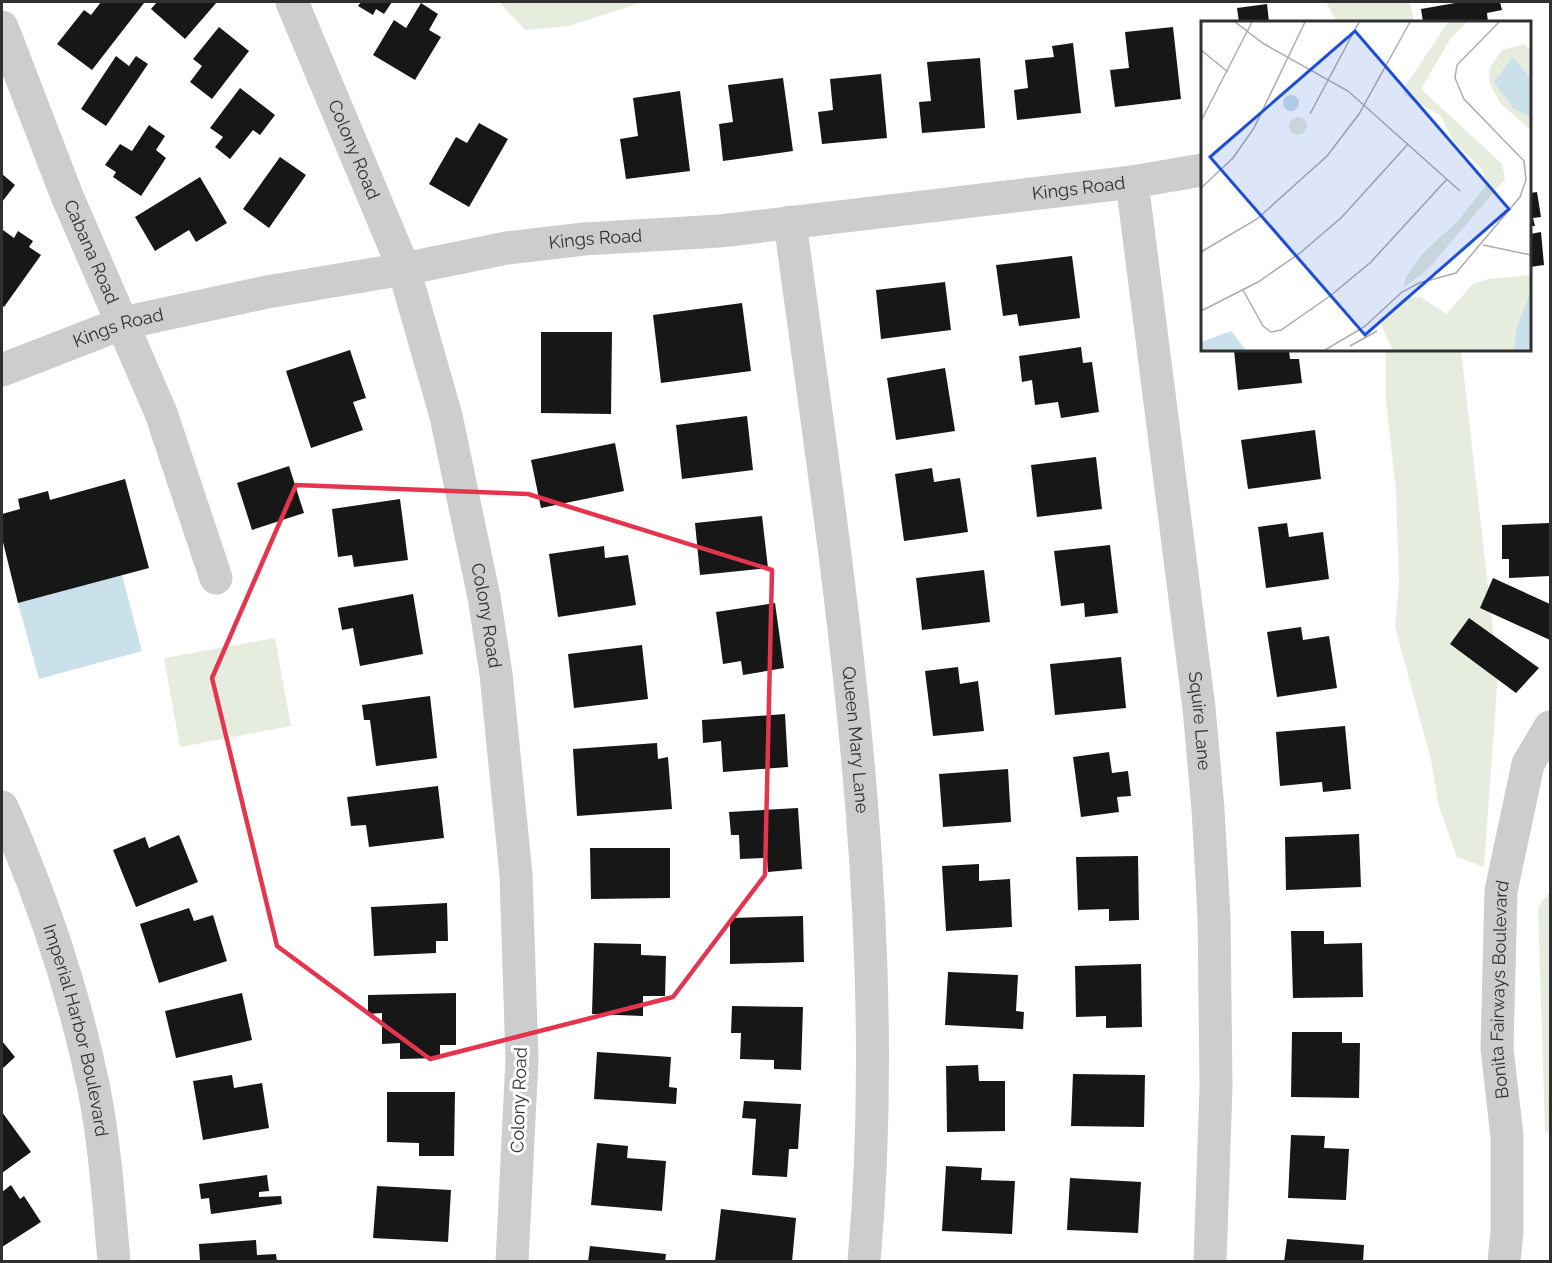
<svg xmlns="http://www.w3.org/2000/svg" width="1552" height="1263" font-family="Raleway,sans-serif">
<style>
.green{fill:#e7edde}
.water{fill:#cae1ec}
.building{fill:#171717}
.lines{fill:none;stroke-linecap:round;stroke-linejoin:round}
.minor{stroke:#cdcdcd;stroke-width:33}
.marked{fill:none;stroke:#e5344d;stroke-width:4.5;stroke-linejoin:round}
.labels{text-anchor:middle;stroke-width:6;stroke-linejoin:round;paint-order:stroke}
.street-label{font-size:18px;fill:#303030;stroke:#fff}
.inset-road{fill:none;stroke:#acacac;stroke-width:1.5}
.view{fill:#1d4ed8;fill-opacity:0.15;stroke:#1d4ed8;stroke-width:3}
.inset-edge{fill:none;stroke:#303030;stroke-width:3}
</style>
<rect width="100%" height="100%" fill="#fff"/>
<!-- green -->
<path class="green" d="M499,2h144l-74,24 -44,4z
M1326,2h84l4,20h-77z
M1386,350h75l37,324 -14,193 -27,-10 -18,-50 -8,-47 -36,-133 4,-44 -3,-92 -10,-91z
M275,638l16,88 -111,21 -16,-89z
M1550,891v242l-5,-2 -7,-224z"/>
<!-- water -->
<path class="water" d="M122,575l20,76 -103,28 -21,-76z"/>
<!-- building -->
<path class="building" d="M101,2l43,1 -52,67 -35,-26 27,-34 7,5z
M157,2h60l-32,37 -34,-30z
M361,2h31l-8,12 -8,-5 -3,6 -15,-9z
M1461,2h39l2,8 -15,3 1,9h-65l-2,-13z
M421,3l17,11 -9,16 12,7 -26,43 -42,-25 21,-35 12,8z
M1267,4l2,18h-30l-2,-14z
M219,27l30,24 -37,48 -22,-17 12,-16 -9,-7z
M1173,27l8,72 -66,8 -5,-37 19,-2 -4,-36z
M1073,43l8,70 -64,7 -3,-30 14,-2 -3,-28 29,-3 -2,-11z
M116,56l13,10 7,-10 12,8 -42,62 -25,-17z
M980,58l5,70 -63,5 -3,-31 12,-1 -4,-39z
M881,74l6,64 -65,6 -4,-32 15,-2 -3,-31z
M783,78l10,73 -70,10 -4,-37 14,-2 -5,-37z
M240,88l35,27 -15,20 -7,-5 -23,29 -15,-12 8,-10 -13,-9z
M680,91l10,80 -64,8 -6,-40 18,-3 -5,-38z
M479,123l29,16 -39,68 -40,-23 27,-47 11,6z
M149,125l16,11 -9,14 10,8 -25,38 -28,-19 3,-5 -11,-7 15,-21 12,7z
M280,157l26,18 -37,53 -26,-19z
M2,174l13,11 -13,17z
M200,177l27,46 -31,19 -7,-12 -34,21 -20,-34z
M1537,192l4,25 -8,1 2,8h-5v-33z
M3,230l11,8 4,-7 15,10 -4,6 12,8 -37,52 -2,-2z
M1541,232l3,33 -14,2v-33z
M1072,256l8,62 -61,8 -2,-12 -14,2 -7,-51z
M945,282l6,48 -70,9 -5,-49z
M742,303l9,68 -90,12 -8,-68z
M541,332h71l-1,82 -70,-1z
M1081,347l2,16 9,-1 7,50 -38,6 -3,-16 -23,3 -3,-25 -10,2 -3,-26z
M350,350l16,48 -13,4 10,28 -52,18 -25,-77z
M1234,350h55l1,9h9l3,24 -64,7z
M945,368l10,63 -59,9 -9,-62z
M747,416l6,54 -71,9 -6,-54z
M1315,430l6,49 -73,10 -7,-49z
M615,443l9,48 -83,17 -10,-48z
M1096,457l6,52 -65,8 -6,-52z
M289,466l15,47 -52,17 -15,-47z
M932,468l2,14 26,-4 8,54 -64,9 -9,-67z
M125,479l24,89 -131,35 -16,-65v-24l18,-5 -2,-10 30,-8 2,9z
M400,499l8,61 -54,7 -2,-12 -14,2 -6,-48z
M762,516l6,52 -68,7 -5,-52z
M1287,523l2,14 34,-5 6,47 -63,9 -8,-61z
M1550,523v53l-41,2v-19h-7v-34z
M1110,545l8,68 -33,4 -1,-14 -23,3 -7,-55z
M604,546l1,12 23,-3 8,50 -78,12 -9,-63z
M984,570l6,52 -68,8 -6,-52z
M1493,578l57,26v36l-70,-32z
M413,594l10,60 -63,12 -7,-38 -11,2 -4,-22z
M775,603l9,65 -41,7 -2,-14 -18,3 -7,-52z
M1469,618l70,50 -23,25 -66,-49z
M1301,627l2,13 26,-4 8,52 -60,9 -10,-65z
M642,645l6,54 -74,9 -6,-54z
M1121,657l5,51 -71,7 -5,-51z
M958,667l2,17 18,-3 6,50 -51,5 -8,-65z
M430,696l7,62 -61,8 -6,-46h-6l-2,-15z
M785,714l3,53 -65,5 -2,-31 -18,2 -1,-23z
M1345,726l6,63 -28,3 -1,-10 -42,4 -4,-54z
M657,743l1,16 10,-2 4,52 -95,7 -4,-67z
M1109,752l3,21 16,-2 3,25 -14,1 2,15 -38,5 -8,-60z
M1008,769l3,53 -68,5 -4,-53z
M438,786l6,52 -75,9 -3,-22 -15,1 -4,-29z
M798,808l4,61 -34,3 -1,-14 -27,1 -1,-24h-8l-2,-23z
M1359,834l2,53 -75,3 -1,-53z
M179,835l19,47 -62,25 -23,-57 32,-13 4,11z
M590,848h80v50l-79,1z
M1138,856l1,64 -30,1v-12l-31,1 -2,-53z
M979,864v17l31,-2 2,48 -66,4 -4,-65z
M447,903l1,38h-12v12l-62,3 -3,-49z
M189,908l5,13 19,-6 14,46 -68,22 -19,-59z
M803,916l1,46 -74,2v-46z
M1291,931h33v13l38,-1 1,54 -70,1z
M594,943l47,1v11l25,1 -1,40h-22v20l-51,-2z
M1141,964l1,63 -36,1v-12l-30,1 -1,-51z
M948,972l70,3 -2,36 8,1 -1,17 -78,-4z
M242,993l10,47 -76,18 -11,-47z
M456,993v52h-16v13l-40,1v-16l-18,1v-31l-14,1v-19z
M732,1006l71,1 -2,63 -27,-1v-9l-34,-1 1,-26h-10z
M1292,1032h50v11h18l-1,55 -68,-1z
M2,1041l13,16 -13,12z
M597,1052l74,5 -2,30 8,1 -1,16 -82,-5z
M978,1065l1,16h26v50l-58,1 -1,-66z
M1073,1074l72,1 -1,52 -73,-1z
M232,1075l2,13 28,-5 7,45 -66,12 -10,-59z
M387,1092h68l-1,64h-35v-13l-32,-1z
M744,1101l57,3 -3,45h-9l-2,28 -35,-2 4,-56 -14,-1z
M2,1112l29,40 -29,21z
M1291,1135l34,1 -1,12 25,1 -3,51 -58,-2z
M597,1143l31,3 -1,12 39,3 -4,50 -71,-6z
M946,1166l36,2 -1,12 34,1 -3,53 -70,-3z
M267,1175l2,16 -10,1v5l22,-1 1,8 -71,10 -2,-16 -8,1 -2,-15z
M1070,1178l71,4 -3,51 -71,-3z
M11,1185l9,14 4,-3 17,26 -39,25v-55z
M377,1186l74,4 -3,52 -75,-4z
M721,1209l75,9 -4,44 -77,-1z
M1287,1239l77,6 -1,17h-79z
M256,1240l1,15 19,-1 1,8h-77l-1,-18z
M590,1246l76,8 -1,8h-77z"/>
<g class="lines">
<!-- minor -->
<g class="minor">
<path id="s1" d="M292,2l112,267 42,147 38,181 12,77 20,201 6,184 -10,203"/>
<path id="s2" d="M2,27l65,169 94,217 55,165"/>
<path id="s3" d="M1132,182l67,526 9,101 6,107 2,171 -6,175"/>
<path id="s4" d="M790,222c46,344 105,691 74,1040"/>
<path id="s5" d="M2,370l121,-47 144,-31 137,-23 103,-21 77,-9 136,-8 412,-49 70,-12"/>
<path id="s6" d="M2,807c40,90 72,185 92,282 11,57 15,115 20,173"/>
<path id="s7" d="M1504,1262l3,-31v-95l-10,-87 4,-158 27,-127 22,-37"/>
</g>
</g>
<!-- marked area -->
<path class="marked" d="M296,485l232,9 244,76 -7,305 -92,122 -243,62 -153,-113 -65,-268z"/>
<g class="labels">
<!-- street labels -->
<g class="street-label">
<text dy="6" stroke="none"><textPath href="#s1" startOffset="160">Colony Road</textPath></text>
<text dy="6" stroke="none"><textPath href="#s5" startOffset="1096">Kings Road</textPath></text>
<text dy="6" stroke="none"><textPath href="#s5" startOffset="610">Kings Road</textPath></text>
<text dy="6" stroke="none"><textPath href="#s2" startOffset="242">Cabana Road</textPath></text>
<text dy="6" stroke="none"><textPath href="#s5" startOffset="124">Kings Road</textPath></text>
<text dy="6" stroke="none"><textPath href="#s1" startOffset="646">Colony Road</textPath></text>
<text dy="6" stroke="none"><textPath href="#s3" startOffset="543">Squire Lane</textPath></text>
<text dy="6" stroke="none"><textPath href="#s4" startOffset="522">Queen Mary Lane</textPath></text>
<text dy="6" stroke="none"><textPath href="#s7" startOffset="273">Bonita Fairways Boulevard</textPath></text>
<text dy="6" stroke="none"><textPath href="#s6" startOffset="236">Imperial Harbor Boulevard</textPath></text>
<text transform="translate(519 1100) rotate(-88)" y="6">Colony Road</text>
</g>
</g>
<!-- overview -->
<g transform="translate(1201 21)">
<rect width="330" height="330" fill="#fff"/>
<path d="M247,1h19l-17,17 -29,50 81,75 3,15 -78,91 -24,18 3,-11 16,-23 36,-33 29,-37 -4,-14 -30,-29 -12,-25 -37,-21v-7zM323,23l7,6v80l-31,-27 -11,-21 1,-15 12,-17zM88 105a9 9 0 1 1 18 0a9 9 0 1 1-18 0ZM330,254v75h-138l-14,-29 25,-23 17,-1 25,17 27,-30 15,-5z" fill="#e7edde"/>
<path d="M312,36l18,22v38l-18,-9 -19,-26zM82 82a8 8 0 1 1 16 0a8 8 0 1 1-16 0ZM330,270v59h-17l3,-23zM30,310l15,19h-45v-8z" fill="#cae1ec"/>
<path class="inset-road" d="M34,1l29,22 84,47 112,100M0,29l27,22M109,93l49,-92M0,100l51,-99M0,167l32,-30 21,-30 51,-106M282,224l48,10M0,231l56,-33 70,-63 32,-42 51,-92M42,269l20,36 8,6 10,-2 49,-34 41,-34 76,-83M0,290l57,-29 42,-29 42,-36 66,-73M149,325l27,-15M124,329l39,-23 38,-35 17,-9 37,-10 64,-76 6,-17 -2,-19 -60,-62 -9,-21 2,-13 42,-43"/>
<path class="view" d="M154,10l154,178 -144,126 -155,-178z"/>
<rect width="330" height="330" class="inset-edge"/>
</g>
<!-- border -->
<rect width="1552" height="1263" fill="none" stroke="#303030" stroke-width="6"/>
</svg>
